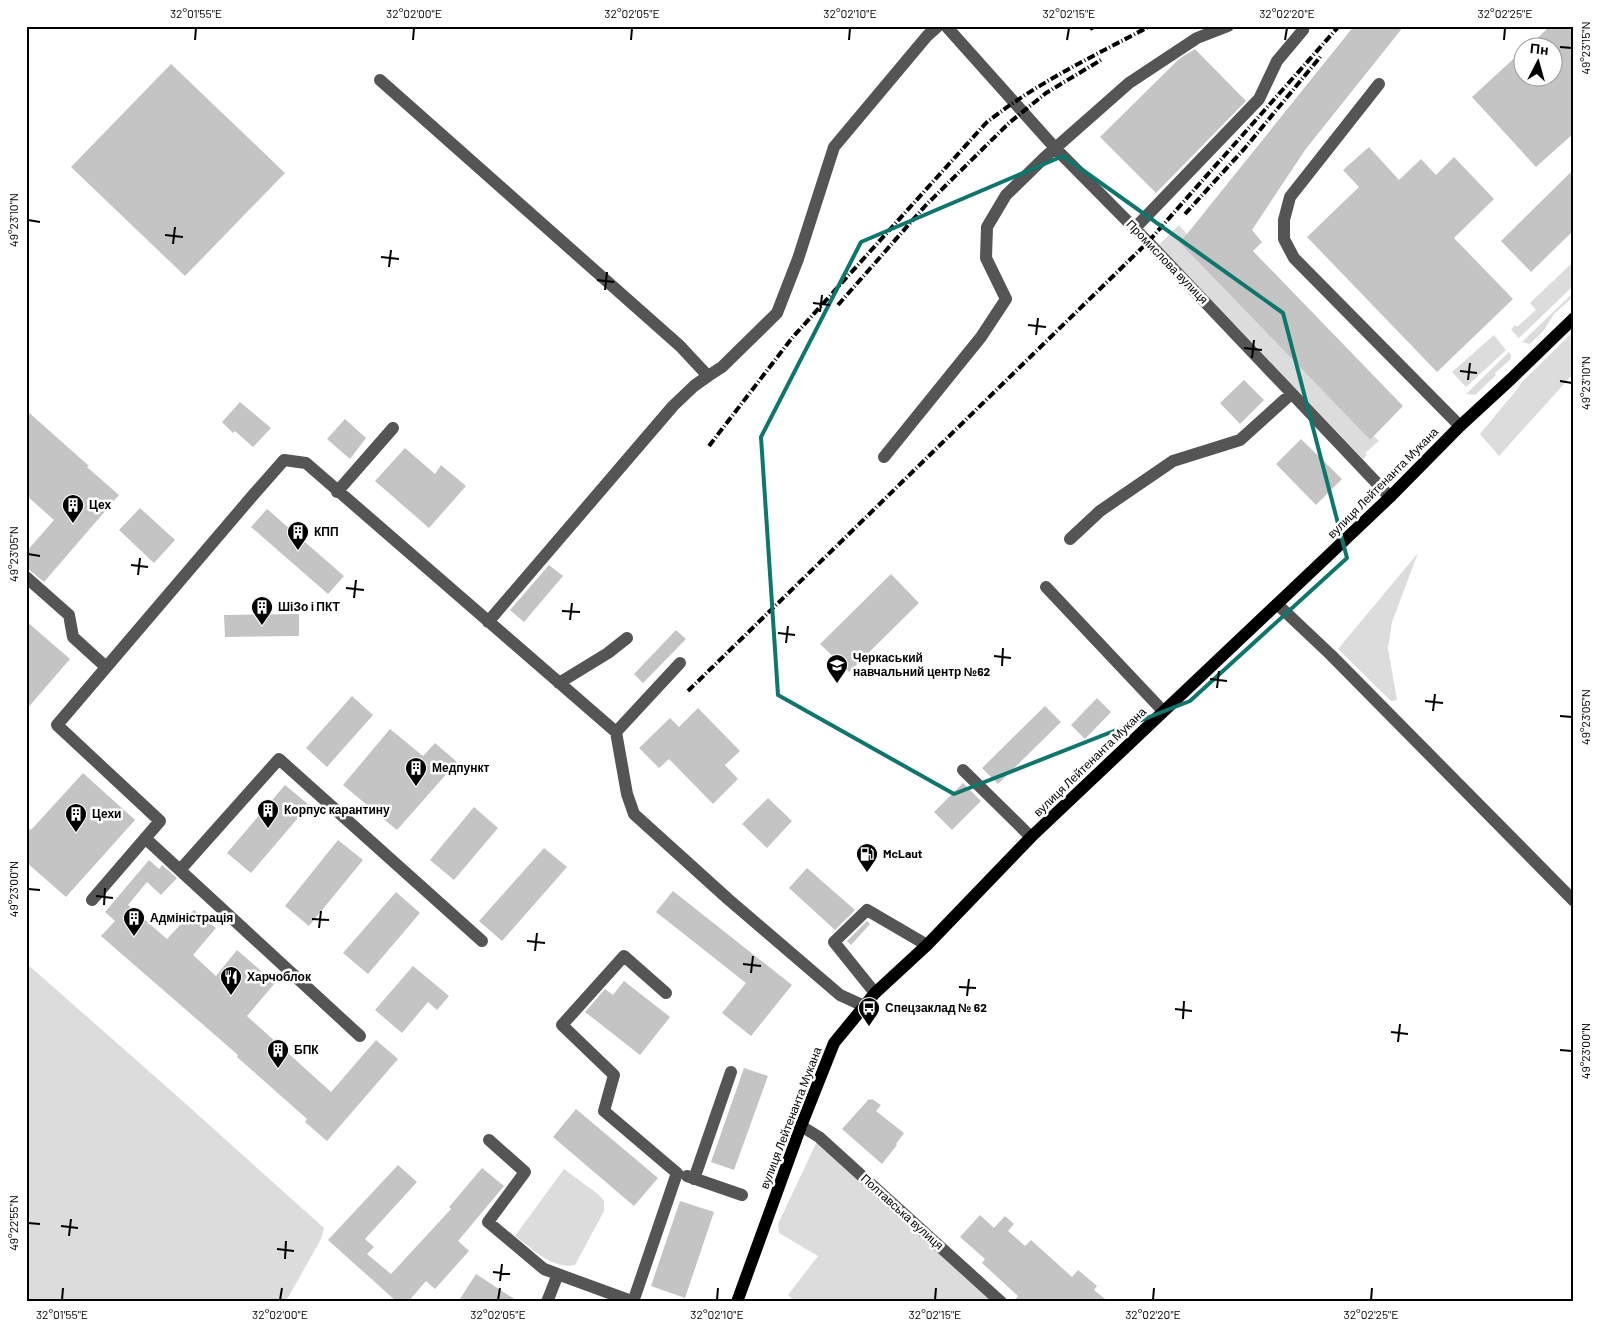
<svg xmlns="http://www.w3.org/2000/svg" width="1600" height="1328" font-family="Barlow,sans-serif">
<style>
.green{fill:#dcdcdc}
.building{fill:#c4c4c4}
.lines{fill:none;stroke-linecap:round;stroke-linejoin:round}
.minor{stroke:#555;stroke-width:12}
.major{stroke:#000;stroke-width:12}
.rail{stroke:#000;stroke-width:4;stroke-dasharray:8 2.5 1 2.5;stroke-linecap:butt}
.marked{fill:none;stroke:#0f766e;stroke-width:4;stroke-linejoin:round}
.ticks{fill:none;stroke:#000;stroke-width:2}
.labels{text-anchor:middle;stroke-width:5;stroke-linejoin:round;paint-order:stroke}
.street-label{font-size:12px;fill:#000;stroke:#fff}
.poi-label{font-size:12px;font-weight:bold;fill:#000;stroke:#fff;text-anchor:start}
.neatline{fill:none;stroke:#000;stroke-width:2}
.ticks-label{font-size:12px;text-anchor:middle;fill:#000}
</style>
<rect width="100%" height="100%" fill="#fff"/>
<!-- green -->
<path class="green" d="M1179,225l8,9 -8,8 191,198 4,-4 5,5 -14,12 2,2 -4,4 -204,-214z
M1574,261v24l-55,53 -8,-8 4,-5 2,2 19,-17 -6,-7z
M1574,292v4l-20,18 -10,16 -14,14 -8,-2z
M1574,331v42l-75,83 -19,-22 39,-47 1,-3z
M1494,335l12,15 -40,37 -14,-15z
M1509,352l2,3v4l-16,14 1,2 -21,20 -9,-1z
M1418,553l-26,69 -4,26 9,52 -6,1 -53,-52z
M26,963l151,133 147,132 -3,11 -32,57 -5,6h-258z
M819,1137l182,165h-205l-8,-7 30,-39 -39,-23 -1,-9z
M564,1169l35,26 5,6v10l-29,54c-23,5 -43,-17 -60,-29z"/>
<!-- building -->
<path class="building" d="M1354,26h50l-99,124 -53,80 10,12 -9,9 150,155 -33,34 -191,-198 8,-8z
M1550,26h24v107l-38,34 -64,-70 50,-46v27h30v-30h-25z
M1195,49l51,52 -90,92 -56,-56 79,-78z
M171,64l114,109 -100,103 -114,-109z
M1369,147l30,33 22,-21 15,16 18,-18 40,42 -40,39 59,61 -76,73 -130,-135 52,-50 -16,-17z
M1574,169v61l-43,42 -30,-31z
M1244,380l20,20 -24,24 -20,-21z
M240,402l31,26 -18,19 -18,-16 -2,2 -11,-11z
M26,410l63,56 -2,1 32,28 -75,87 -18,-15v-15l28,-32 -28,-25z
M345,419l21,19 -16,21 -23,-20z
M1301,439l41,40 -26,26 -40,-41z
M405,448l30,26 6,-9 25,21 -37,42 -54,-47z
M140,508l35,32 -21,23 -35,-33z
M267,509l77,67 -16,18 -77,-67z
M549,565l14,11 -39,46 -14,-12z
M891,574l28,29 -70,69 -29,-28z
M299,614v22l-74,1 -1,-22z
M26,621l44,38 -44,51z
M676,630l10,9 -43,44 -9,-9z
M352,696l21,19 -46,52 -21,-19z
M1097,698l14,14 -26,27 -14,-14z
M1045,706l16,16 -63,62 -16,-16z
M698,708l42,43 -15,14 13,14 -25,25 -44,-45 -10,9 -20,-20 31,-30 9,9z
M390,729l33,27 12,-13 22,19 -60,68 -54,-45z
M83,773l52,47 -69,77 -40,-35v-36l5,4z
M963,783l18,18 -29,29 -18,-18z
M285,785l24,20 -58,68 -24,-20z
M768,798l24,23 -25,27 -25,-24z
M474,807l24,21 -44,52 -24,-20z
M338,840l25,20 -54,66 -24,-20z
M544,848l23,19 -65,74 -23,-20z
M149,860l10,9 3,-4 15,13 -16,17 -14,-13 -19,23 39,34 27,-29 22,18 -23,27 23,21 21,-26 38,33 -28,33 84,76 45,-52 22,19 -71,82 -22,-19 2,-3 -70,-62 1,-2 -137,-119 14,-15 -10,-9z
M807,868l48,42 -20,20 -46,-42z
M673,891l119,94 -41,51 -29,-23 24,-30 -90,-71z
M396,892l24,21 -52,61 -25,-21z
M867,921l3,3 -19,21 -4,-4z
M413,966l36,30 -12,14 -9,-8 -26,31 -27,-23z
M624,981l46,36 -30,38 -55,-43 20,-23 8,6z
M744,1068l24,8 -34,94 -23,-8z
M869,1099l2,1 1,-1 9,6 -5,6 28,22 -8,11 1,1 -15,19 -40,-35z
M576,1109l82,69 -24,28 -81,-69z
M398,1165l19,17 -52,57 9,8 -7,7 24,20 60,-65 -2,-2 33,-39 22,18 -46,55 11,10 -34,38 -9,-8 -18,21h-11l-69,-62z
M680,1201l34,11 -29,86 -34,-12z
M980,1215l14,13 11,-12 9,8 -6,7 17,15 6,-6 41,37 6,-7 19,16 -3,4 15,12h-96l5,-6 -36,-33 3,-4 -25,-22z
M476,1274l43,28h-61z"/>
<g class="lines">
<!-- minor -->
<path class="minor" d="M946,26l110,123 92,93 242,255
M380,80l300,266 28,30 -14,10 -21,20 -185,216
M1379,84l-89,113 -6,23v19l10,19 166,168
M1135,228l124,-129 18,-38 26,-31 1,-4
M708,376l14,-9 55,-54 21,-54 36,-112 93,-111 11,-10
M884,457l97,-120 25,-38 -20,-41 1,-31 19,-32 38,-37 85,-75 68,-45 31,-12
M337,492l56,-64
M1070,539l30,-28 73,-50 67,-21 51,-46
M26,577l43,38 4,22 33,30
M1046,587l117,124
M1277,604l54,51 243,246
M559,683l49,-30 19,-15
M616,732l64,-69
M963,770l68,67
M145,838l215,198
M180,870l99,-111 203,182
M92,900l68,-79 -103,-96 197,-231 30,-34 22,3 310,269 11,62 7,20 94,85 112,96 24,11
M875,993l-41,-51 33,-32 60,35
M801,1126l18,11 182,165
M489,1140l36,32 -37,50 56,47 90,33
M687,1176l55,19
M694,1179l37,-107
M547,1302l11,-28
M633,1302l44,-129 -73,-62 10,-36 -52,-50 62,-69 42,37"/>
<!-- major -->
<path class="major" d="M737,1302l64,-176 33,-83 41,-50 52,-48 104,-108 359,-340 70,-71 51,-47 63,-61"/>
<!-- rail -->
<path class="rail" d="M1090,29l5,-3
M1185,214l60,-66 76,-92
M838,305l88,-100 83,-82 37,-30 55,-33
M709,446l83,-108 194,-215c50,-40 108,-67 164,-97
M688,691l460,-449 191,-216"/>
</g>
<!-- marked area -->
<path class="marked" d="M1063,156l220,157 64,245 -157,143 -236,93 -176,-99 -17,-258 100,-195z"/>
<!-- ticks -->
<path class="ticks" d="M195,40l1,-12M413,40l1,-12M631,40l1,-12M849,40l1,-12M1067,40l2,-12M1285,40l2,-12M1504,40l1,-12M1560,47l12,1M28,220l12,2M165,235l18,2M173,244l2,-17M381,257l18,2M389,267l2,-17M597,280l17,2M605,290l2,-18M813,303l17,2M820,312l2,-17M1028,325l18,2M1036,335l2,-17M1244,348l18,2M1252,358l2,-18M1460,371l17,2M1468,380l2,-17M1560,381l12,2M28,554l12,2M131,565l17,2M138,575l2,-17M346,588l18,2M354,598l2,-18M562,611l18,1M570,620l2,-17M778,633l17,2M786,643l2,-17M994,656l17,2M1002,666l1,-18M1210,679l17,2M1217,688l2,-17M1425,701l18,2M1433,711l2,-17M1560,716l12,1M28,889l12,1M96,896l17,2M104,905l1,-17M312,919l17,1M319,928l2,-17M527,941l18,2M535,951l2,-18M743,964l18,2M751,973l2,-17M959,987l17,1M967,996l2,-17M1175,1009l17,2M1183,1019l1,-18M1391,1032l17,2M1398,1042l2,-18M1560,1050l12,1M28,1223l12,1M61,1226l17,2M69,1236l2,-17M277,1249l17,2M285,1259l1,-18M493,1272l17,2M500,1281l2,-17M62,1300l1,-12M280,1300l2,-12M498,1300l2,-12M717,1300l1,-12M935,1300l1,-12M1153,1300l1,-12M1371,1300l1,-12"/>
<!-- icons -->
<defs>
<g id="building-pin" transform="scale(1.125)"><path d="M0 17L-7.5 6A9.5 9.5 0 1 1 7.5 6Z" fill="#000" stroke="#fff"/><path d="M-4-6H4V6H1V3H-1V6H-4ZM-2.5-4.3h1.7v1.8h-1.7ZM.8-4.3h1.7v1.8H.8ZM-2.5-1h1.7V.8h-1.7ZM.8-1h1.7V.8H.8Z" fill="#fff"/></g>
<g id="university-pin" transform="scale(1.125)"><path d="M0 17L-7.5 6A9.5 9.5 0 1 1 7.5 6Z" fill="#000" stroke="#fff"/><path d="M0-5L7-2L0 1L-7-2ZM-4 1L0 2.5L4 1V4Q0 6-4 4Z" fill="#fff"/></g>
<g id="fuel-pin" transform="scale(1.125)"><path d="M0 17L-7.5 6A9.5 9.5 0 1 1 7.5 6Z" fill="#000" stroke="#fff"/><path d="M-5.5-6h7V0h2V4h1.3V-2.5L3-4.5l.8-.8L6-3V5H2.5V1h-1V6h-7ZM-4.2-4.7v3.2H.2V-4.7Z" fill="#fff"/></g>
<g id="restaurant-pin" transform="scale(1.125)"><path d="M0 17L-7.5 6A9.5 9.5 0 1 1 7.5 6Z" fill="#000" stroke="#fff"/><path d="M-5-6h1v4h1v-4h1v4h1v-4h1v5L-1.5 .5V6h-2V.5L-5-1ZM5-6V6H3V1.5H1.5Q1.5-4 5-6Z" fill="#fff"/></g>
<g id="bus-pin" transform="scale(1.125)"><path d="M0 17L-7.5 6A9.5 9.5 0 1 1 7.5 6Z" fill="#000" stroke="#fff"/><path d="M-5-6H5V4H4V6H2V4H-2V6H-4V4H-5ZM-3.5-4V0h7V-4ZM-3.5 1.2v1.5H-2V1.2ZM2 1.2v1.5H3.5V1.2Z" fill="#fff"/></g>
</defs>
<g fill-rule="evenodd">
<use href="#building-pin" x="73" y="505"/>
<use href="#building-pin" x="298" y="532"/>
<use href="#building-pin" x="262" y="607"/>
<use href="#university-pin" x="837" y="665"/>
<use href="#building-pin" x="416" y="768"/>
<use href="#building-pin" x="268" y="810"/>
<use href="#building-pin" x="76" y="814"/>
<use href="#fuel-pin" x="867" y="854"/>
<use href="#building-pin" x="134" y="918"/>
<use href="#restaurant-pin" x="231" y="977"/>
<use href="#bus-pin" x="869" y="1008"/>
<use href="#building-pin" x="278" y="1050"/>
</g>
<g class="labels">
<!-- street labels -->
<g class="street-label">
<text transform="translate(1167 262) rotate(46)" y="4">Промислова вулиця</text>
<text transform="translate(1383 483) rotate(-45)" y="4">вулиця Лейтенанта Мукана</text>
<text transform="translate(1090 762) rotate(-44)" y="4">вулиця Лейтенанта Мукана</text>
<text transform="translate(791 1118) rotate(-69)" y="4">вулиця Лейтенанта Мукана</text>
<text transform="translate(902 1212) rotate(42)" y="4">Полтавська вулиця</text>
</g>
<!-- poi labels -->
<g class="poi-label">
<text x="89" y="509">Цех</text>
<text x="314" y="536">КПП</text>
<text x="278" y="611">ШіЗо і ПКТ</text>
<text x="853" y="662">Черкаський<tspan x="853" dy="14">навчальний центр №62</tspan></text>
<text x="432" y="772">Медпункт</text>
<text x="284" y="814">Корпус карантину</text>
<text x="92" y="818">Цехи</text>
<text x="883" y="858">McLaut</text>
<text x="150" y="922">Адміністрація</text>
<text x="247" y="981">Харчоблок</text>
<text x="885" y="1012">Спецзаклад № 62</text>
<text x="294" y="1054">БПК</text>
</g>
</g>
<!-- border -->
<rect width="1600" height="1328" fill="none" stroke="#ffffff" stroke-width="55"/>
<!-- north arrow -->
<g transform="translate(1538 62) rotate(6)"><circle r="24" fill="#ffffff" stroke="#999999"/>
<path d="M0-4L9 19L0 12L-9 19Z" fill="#000000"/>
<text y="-8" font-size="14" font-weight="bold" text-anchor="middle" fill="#000000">Пн</text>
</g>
<rect x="28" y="28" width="1544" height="1272" class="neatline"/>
<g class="ticks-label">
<text x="196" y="18">32°01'55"E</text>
<text x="414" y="18">32°02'00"E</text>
<text x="632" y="18">32°02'05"E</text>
<text x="850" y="18">32°02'10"E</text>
<text x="1069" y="18">32°02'15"E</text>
<text x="1287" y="18">32°02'20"E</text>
<text x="1505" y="18">32°02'25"E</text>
<text transform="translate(1586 48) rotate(-90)" y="4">49°23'15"N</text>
<text transform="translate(14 220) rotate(-90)" y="4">49°23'10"N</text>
<text transform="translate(1586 383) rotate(-90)" y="4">49°23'10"N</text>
<text transform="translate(14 554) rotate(-90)" y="4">49°23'05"N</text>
<text transform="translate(1586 717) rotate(-90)" y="4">49°23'05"N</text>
<text transform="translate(14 889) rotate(-90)" y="4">49°23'00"N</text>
<text transform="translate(1586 1051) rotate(-90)" y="4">49°23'00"N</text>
<text transform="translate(14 1223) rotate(-90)" y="4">49°22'55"N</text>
<text x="62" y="1319">32°01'55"E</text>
<text x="280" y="1319">32°02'00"E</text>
<text x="498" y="1319">32°02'05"E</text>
<text x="717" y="1319">32°02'10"E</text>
<text x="935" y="1319">32°02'15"E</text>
<text x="1153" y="1319">32°02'20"E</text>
<text x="1371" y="1319">32°02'25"E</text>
</g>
</svg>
